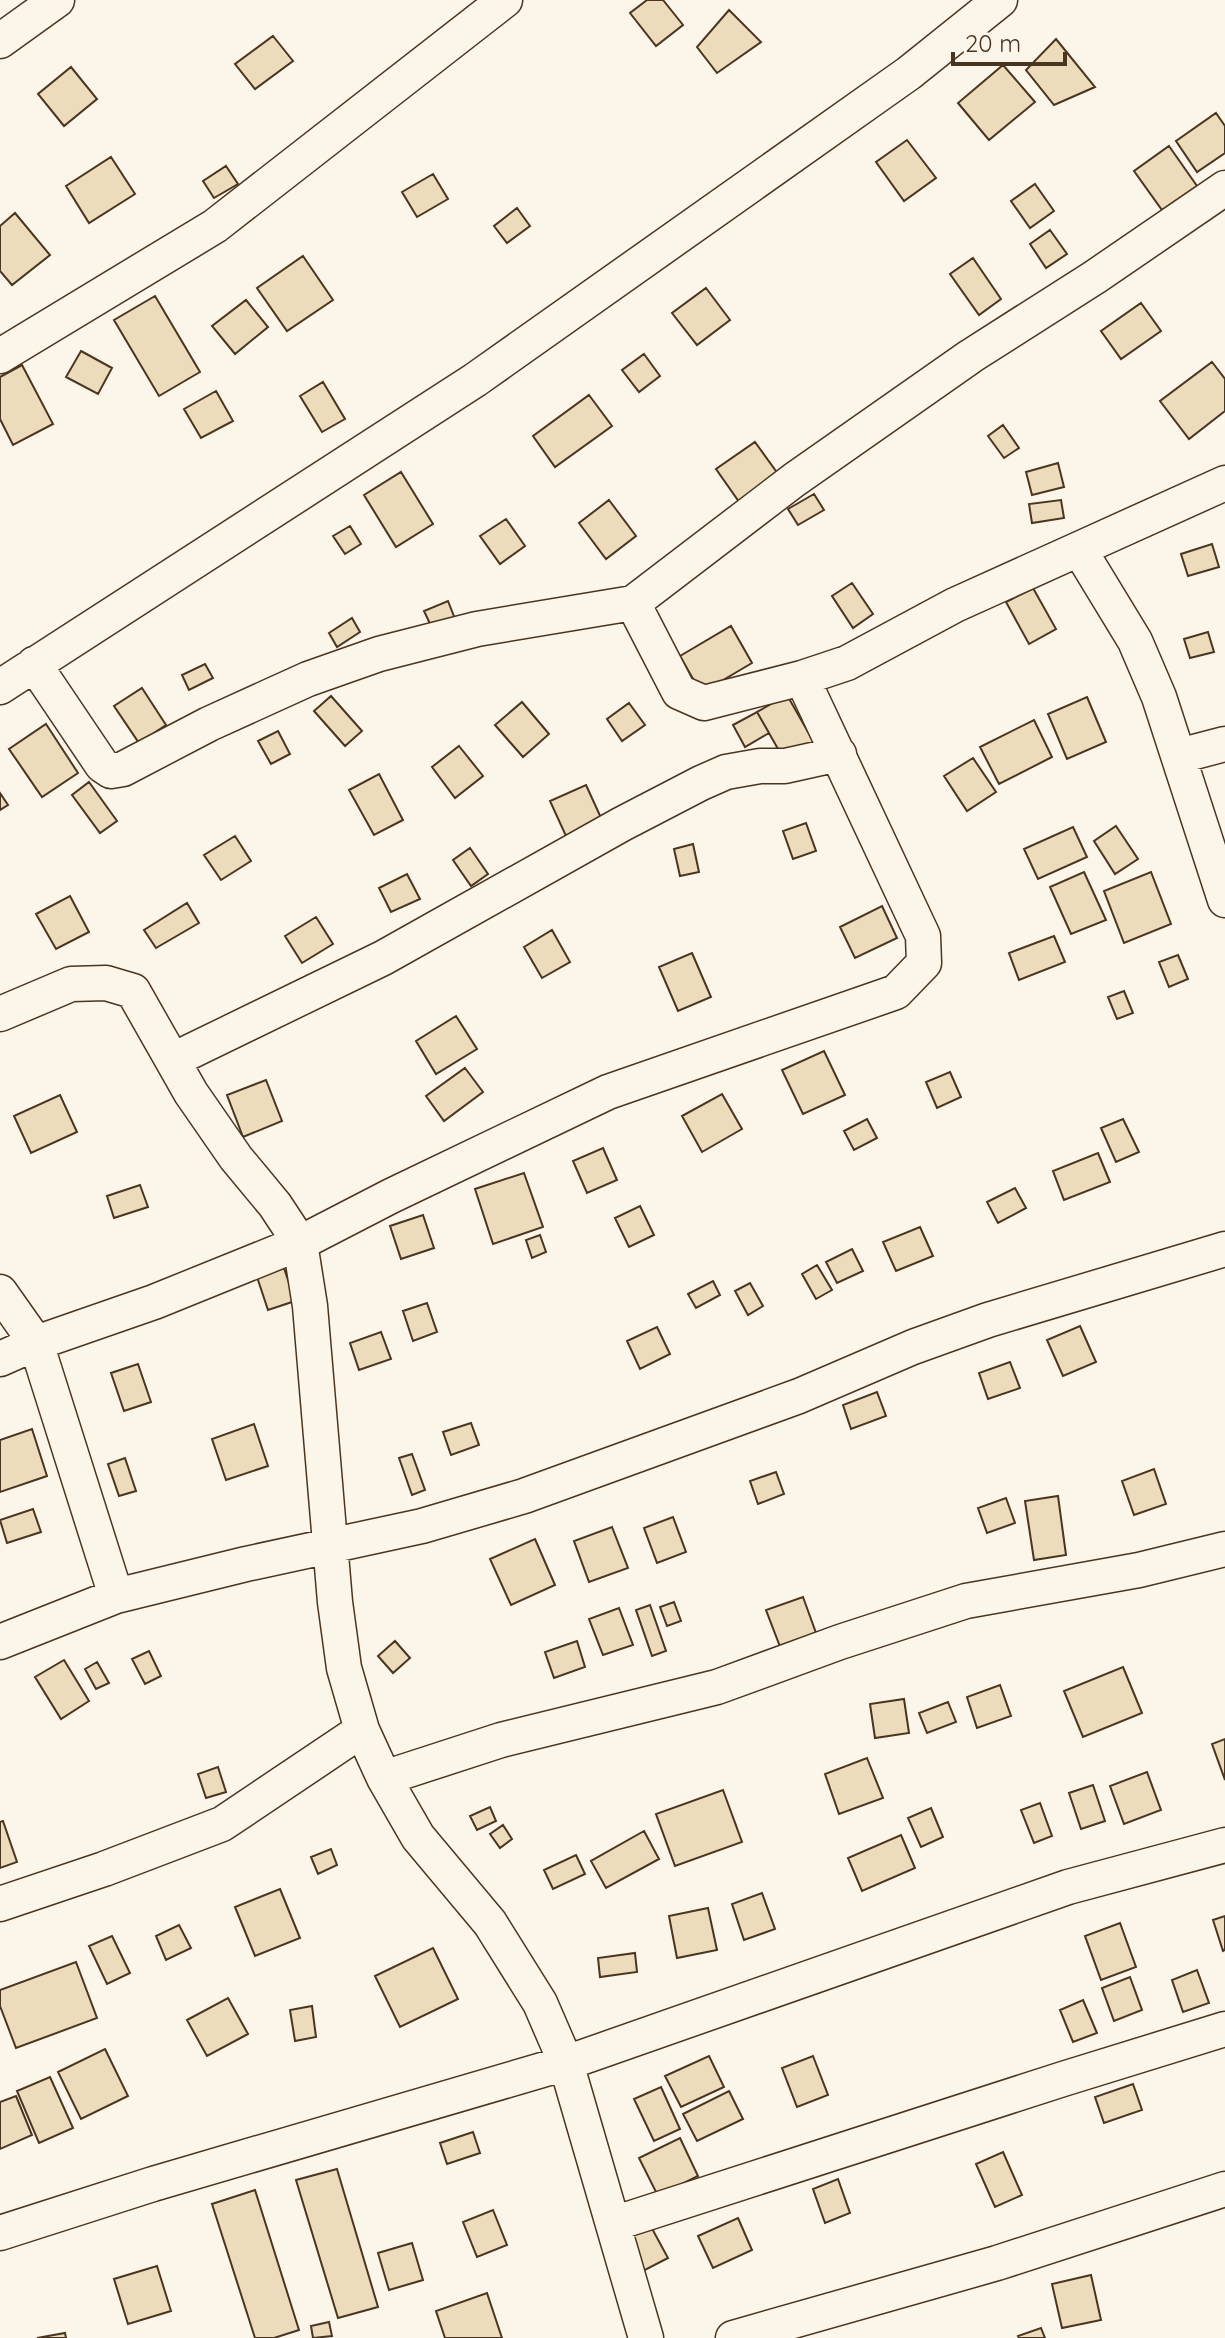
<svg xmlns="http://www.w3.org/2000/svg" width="1225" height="2338" font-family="Quicksand,sans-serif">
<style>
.building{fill:#ecdcbc;stroke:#4a3520;stroke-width:2}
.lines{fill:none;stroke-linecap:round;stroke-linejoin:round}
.street-casing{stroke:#4a3520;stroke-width:37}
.street{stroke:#fbf6e9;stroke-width:34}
</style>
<rect width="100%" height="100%" fill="#fbf6e9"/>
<!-- building -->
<path class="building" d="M647,0h16l20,25 -27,21 -26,-33z
M729,10l32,32 -44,31 -20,-26z
M273,36l20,25 -38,28 -20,-25z
M1056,39l39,48 -41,18 -28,-35z
M1003,65l32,37 -46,38 -31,-37z
M71,67l26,32 -33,27 -26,-32z
M1216,113l9,13v27l-28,19 -21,-31z
M907,140l29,38 -32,23 -28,-39z
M1169,146l28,40 -35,24 -28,-39z
M111,157l24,37 -46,29 -23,-37z
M226,166l12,18 -24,14 -11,-17z
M433,174l15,25 -31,18 -15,-25z
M1035,184l19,27 -24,17 -19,-27z
M517,208l13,18 -23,17 -13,-17z
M15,213l35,42 -38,30 -12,-14v-45z
M1050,230l17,24 -21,14 -16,-24z
M303,256l30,44 -46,31 -30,-43z
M973,258l28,41 -22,16 -29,-41z
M706,288l24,32 -33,25 -25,-32z
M155,296l45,76 -41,24 -45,-76z
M246,300l22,27 -33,27 -23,-28z
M1141,303l20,28 -40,28 -20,-28z
M81,351l31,17 -14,26 -32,-17z
M644,354l16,22 -21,16 -17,-22z
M1212,362l13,17v32l-36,28 -29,-38z
M22,365l31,59 -40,21 -13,-26v-42z
M323,382l22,37 -23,13 -22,-36z
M216,391l17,30 -32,17 -17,-29z
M589,395l23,31 -57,41 -22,-31z
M1003,425l16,23 -15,10 -16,-22z
M755,442l26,36 -39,28 -26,-37z
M1058,463l6,24 -32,8 -6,-23z
M401,472l32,52 -37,23 -32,-52z
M814,494l10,16 -26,15 -10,-16z
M609,500l27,36 -30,23 -27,-36z
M1061,500l3,18 -32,5 -3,-19z
M506,519l19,27 -25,18 -20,-28z
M350,526l11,18 -16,10 -12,-18z
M1212,544l7,23 -31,9 -7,-22z
M852,583l21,31 -20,14 -21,-32z
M1033,588l23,41 -27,15 -23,-42z
M448,601l7,18 -23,9 -8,-17z
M352,618l8,14 -23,15 -8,-14z
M731,626l21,37 -51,30 -21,-37z
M1208,632l6,20 -24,6 -6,-19z
M205,664l8,14 -24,12 -7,-15z
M142,688l24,37 -27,18 -25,-37z
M787,695l29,51 -30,17 -29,-51z
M331,696l31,35 -17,15 -31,-35z
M1087,697l19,45 -39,17 -19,-45z
M522,702l27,32 -26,23 -28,-32z
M629,703l16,22 -23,16 -15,-22z
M757,712l12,21 -24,14 -12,-22z
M1034,720l18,37 -53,27 -19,-37z
M46,724l32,49 -36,24 -33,-48z
M278,731l12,23 -19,10 -13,-23z
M459,746l24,30 -28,22 -23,-31z
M973,758l23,34 -29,19 -23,-35z
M379,774l24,46 -29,15 -25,-45z
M89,782l28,39 -17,12 -28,-38z
M586,785l16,35 -36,16 -16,-35z
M0,793l8,12 -8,5z
M806,823l10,28 -23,8 -10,-28z
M1116,826l22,33 -23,15 -21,-33z
M1073,827l14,30 -49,22 -14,-30z
M235,836l16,25 -30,19 -17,-25z
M693,844l6,28 -19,4 -6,-27z
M470,848l18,26 -17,12 -18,-26z
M1084,872l22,48 -35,14 -21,-47z
M1151,872l20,52 -47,19 -20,-52z
M407,874l13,25 -29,13 -12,-24z
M70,896l19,36 -33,17 -20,-35z
M187,903l12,20 -43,25 -12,-18z
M882,906l15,32 -42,20 -15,-31z
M316,917l17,27 -31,19 -17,-27z
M552,930l18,32 -28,16 -18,-31z
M1054,936l11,26 -46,18 -10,-27z
M692,953l19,44 -33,14 -19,-44z
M1178,955l10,24 -19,8 -10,-25z
M1124,991l9,22 -16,6 -9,-22z
M456,1016l21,33 -41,25 -20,-33z
M824,1051l21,44 -42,19 -21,-44z
M465,1068l18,24 -39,29 -18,-25z
M950,1072l11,25 -24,11 -11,-26z
M266,1080l16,41 -39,16 -16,-42z
M722,1094l20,35 -40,23 -20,-36z
M60,1095l17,37 -46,21 -17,-37z
M867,1119l10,19 -23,12 -10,-19z
M1123,1119l16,33 -23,10 -15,-34z
M603,1148l14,32 -30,13 -14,-32z
M1098,1153l12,29 -46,18 -11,-29z
M524,1173l19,54 -50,17 -18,-55z
M140,1185l8,22 -34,11 -7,-22z
M1015,1188l11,20 -28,15 -11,-21z
M640,1206l14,29 -25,12 -14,-29z
M423,1215l11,33 -33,11 -11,-33z
M920,1227l13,29 -37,15 -13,-29z
M540,1235l6,17 -14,6 -6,-18z
M852,1249l11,22 -26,12 -11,-21z
M817,1265l15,25 -16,9 -14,-25z
M284,1268l11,33 -27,9 -11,-33z
M713,1281l7,14 -24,13 -8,-14z
M750,1283l13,23 -15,9 -13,-24z
M427,1303l10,29 -24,9 -10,-30z
M1080,1326l16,36 -33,14 -16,-36z
M657,1327l13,27 -30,15 -13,-28z
M381,1332l10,27 -32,11 -9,-27z
M1010,1362l10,26 -32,11 -9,-26z
M138,1364l13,38 -27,9 -13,-38z
M877,1392l9,24 -35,13 -8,-24z
M471,1423l8,22 -28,10 -8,-23z
M254,1424l14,42 -42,14 -14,-41z
M32,1429l15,47 -47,16v-52z
M412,1454l13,36 -13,5 -13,-37z
M125,1458l11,33 -17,5 -11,-32z
M1154,1469l12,35 -32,11 -12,-34z
M776,1472l8,22 -26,10 -8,-23z
M1058,1496l8,59 -32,5 -9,-59z
M1006,1498l9,25 -28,10 -9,-25z
M33,1509l8,23 -34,11 -7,-23z
M673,1517l13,35 -29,11 -13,-35z
M612,1527l16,41 -39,14 -15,-41z
M535,1539l20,46 -44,20 -21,-46z
M803,1597l17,47 -36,13 -18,-47z
M674,1602l7,19 -14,5 -7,-19z
M650,1605l16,46 -14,5 -16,-46z
M619,1608l14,37 -30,10 -14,-36z
M395,1641l15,17 -17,15 -15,-17z
M577,1641l8,26 -31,11 -9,-26z
M149,1651l12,25 -16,8 -13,-25z
M64,1660l25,41 -28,18 -26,-42z
M97,1662l12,21 -13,6 -11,-20z
M1123,1667l19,46 -59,24 -19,-46z
M1000,1685l11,31 -34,12 -10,-31z
M904,1699l5,34 -34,5 -5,-34z
M948,1702l8,20 -29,11 -8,-20z
M1225,1739v41l-13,-36z
M867,1758l16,40 -44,16 -14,-40z
M218,1767l8,25 -20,6 -8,-24z
M1147,1772l14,38 -37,14 -14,-38z
M1093,1785l12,36 -24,8 -12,-36z
M723,1790l19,52 -67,24 -19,-52z
M1040,1803l12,33 -18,7 -13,-33z
M490,1807l6,14 -19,9 -7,-14z
M931,1808l12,29 -22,10 -13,-29z
M3,1821l14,41 -17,6v-46z
M503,1825l9,14 -12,9 -10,-14z
M644,1831l15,28 -53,29 -15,-27z
M901,1835l14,33 -53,23 -14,-33z
M331,1849l6,16 -19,9 -7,-17z
M576,1855l9,19 -32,15 -9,-19z
M280,1889l20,49 -45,18 -20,-49z
M762,1893l13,36 -31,11 -12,-36z
M708,1908l9,42 -40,8 -8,-42z
M1225,1916v34l-2,1 -10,-31z
M1120,1923l16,44 -35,13 -16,-44z
M179,1925l12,23 -25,12 -10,-24z
M112,1936l18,37 -23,11 -18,-38z
M433,1948l25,51 -58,28 -25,-51z
M635,1953l2,19 -37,5 -2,-19z
M76,1962l21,56 -81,30 -16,-42v-16z
M1197,1970l12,33 -26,9 -11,-32z
M1130,1977l12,33 -28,11 -12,-33z
M228,1998l20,36 -41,22 -20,-36z
M1083,2000l14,33 -24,9 -13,-32z
M312,2006l4,31 -21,4 -5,-31z
M105,2049l23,47 -47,23 -23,-47z
M709,2056l15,31 -43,20 -16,-31z
M813,2056l15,39 -31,12 -15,-39z
M50,2077l23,51 -34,15 -22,-52z
M1133,2084l9,26 -38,13 -9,-26z
M661,2087l19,42 -26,12 -20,-42z
M729,2091l14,28 -46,22 -14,-27z
M16,2096l16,39 -32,14v-47z
M473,2132l7,21 -33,11 -7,-21z
M680,2138l18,38 -40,20 -19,-38z
M1003,2152l19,43 -27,12 -19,-43z
M337,2169l41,138 -40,11 -42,-138z
M838,2179l12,34 -25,10 -12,-34z
M255,2190l44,140 -25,8h-19l-43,-134z
M493,2210l14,35 -30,12 -14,-35z
M738,2218l14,32 -39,18 -15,-32z
M649,2223l19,35 -25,13 -19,-34z
M412,2243l11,37 -34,10 -11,-37z
M157,2266l14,45 -43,13 -14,-45z
M1091,2275l10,45 -39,8 -10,-44z
M487,2293l15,45h-57l-9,-27z
M329,2322l3,14 -19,2 -2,-12z
M1041,2328l4,10h-26l-1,-2z
M65,2333l1,5h-29z"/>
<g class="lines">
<!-- street casing -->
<g class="street-casing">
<path id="street" d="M0,41l57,-41
M0,356l215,-130 290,-226
M1079,549l146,-66
M633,603l46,89 25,11 98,-25 45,-15 108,-58 124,-56 56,92 24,56 66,203
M34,664l68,101 9,6 12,-2 86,-45 99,-45 71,-25 98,-25 156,-26 161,-123 177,-124 124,-79 130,-89
M0,687l475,-307 434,-307 91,-73
M1179,756l46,-12
M0,1014l71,-30 35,-1 27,8 58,102 45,65 39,47 25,38 10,63 25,296 9,66 18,62 22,48 34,59 72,86 50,80 26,60 80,275
M173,1060l210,-102 239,-134 79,-41 25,-11 34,-6h25l54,-12
M0,1292l36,51 80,253
M0,1359l36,-16 118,-41 146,-59 91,-47 217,-104 288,-100 28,-29 -1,-27 -121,-258
M0,1642l116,-46 130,-32 176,-38 102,-30 275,-100 114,-49 75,-27 237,-71
M384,1778l117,-38 216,-53 123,-45 126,-41 173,-31 86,-21
M0,1904l104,-35 118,-45 140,-94
M613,2224l450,-145 162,-50
M0,2233l153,-49 413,-121 502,-176 157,-42
M733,2338l264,-75 228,-74"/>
</g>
<!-- street -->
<use href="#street" class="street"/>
</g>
<!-- scale -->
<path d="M953 52v12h112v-12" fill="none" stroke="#4a3520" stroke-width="4"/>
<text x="965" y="52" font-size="24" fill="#4a3520" stroke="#fbf6e9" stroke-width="6" paint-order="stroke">20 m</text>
</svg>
